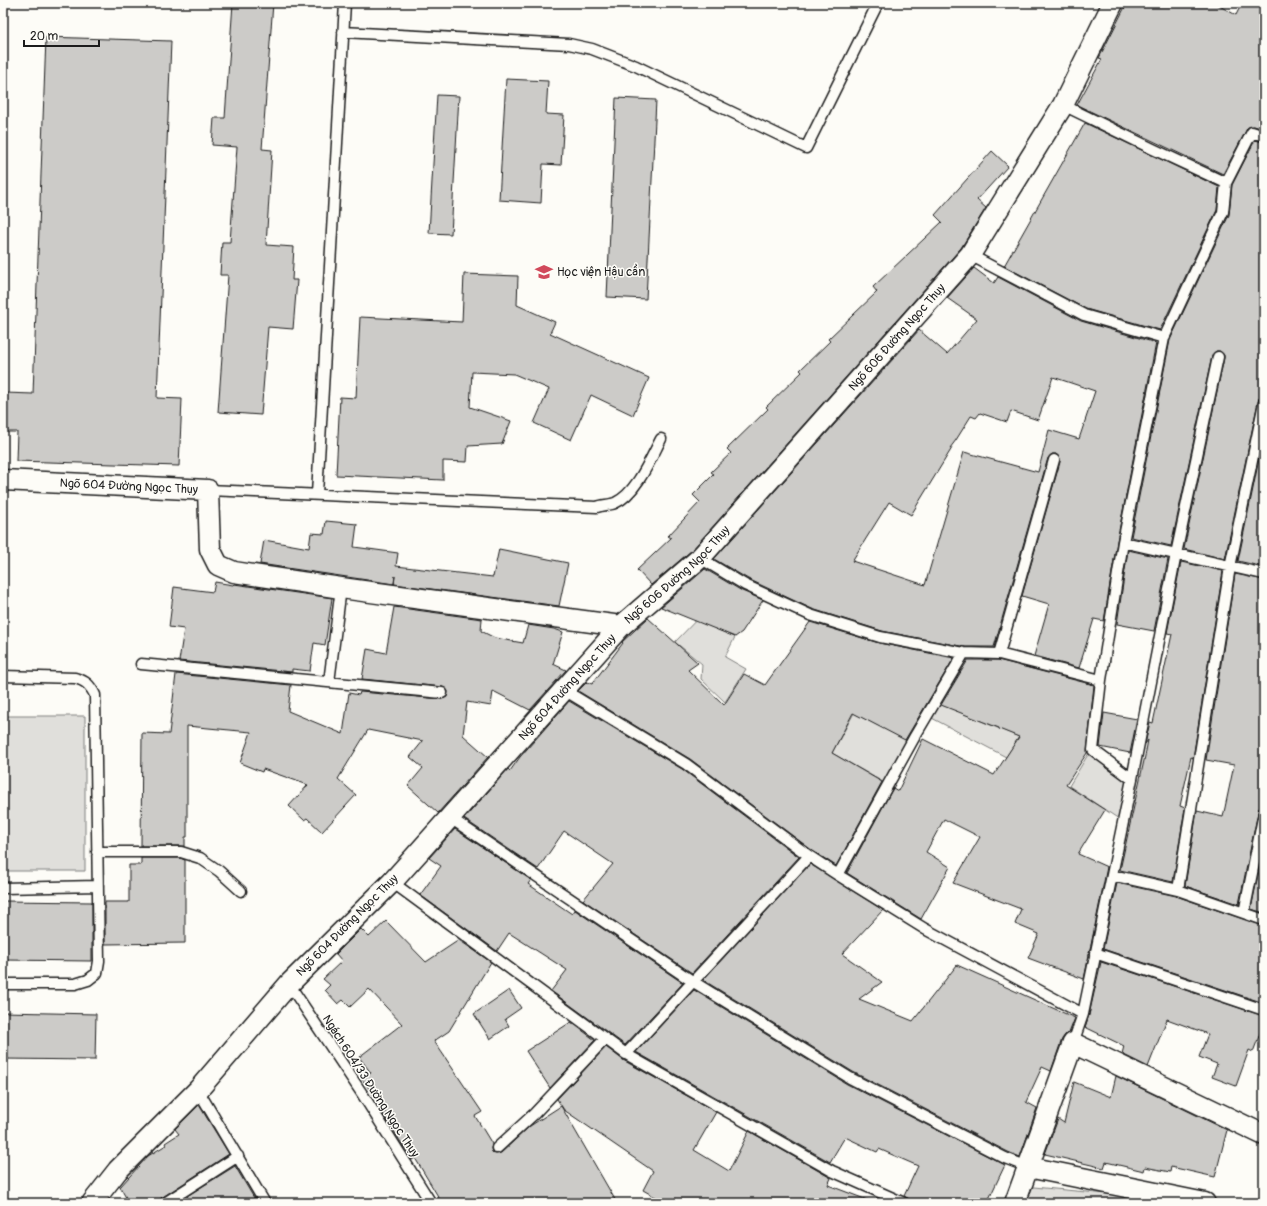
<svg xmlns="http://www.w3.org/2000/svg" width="1267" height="1206" font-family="Pangolin,sans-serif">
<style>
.green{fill:#e0dfdb;stroke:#7e7e7c}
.building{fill:#cccbc8;stroke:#1c1c1c;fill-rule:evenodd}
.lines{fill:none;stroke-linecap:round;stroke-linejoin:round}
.service-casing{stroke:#1c1c1c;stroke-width:13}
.minor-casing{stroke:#1c1c1c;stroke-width:23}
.service{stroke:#fdfcf7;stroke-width:10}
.minor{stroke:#fdfcf7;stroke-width:20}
.labels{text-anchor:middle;stroke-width:3;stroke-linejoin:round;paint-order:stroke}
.poi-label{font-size:12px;fill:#1c1c1c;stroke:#fdfcf7;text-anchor:start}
.street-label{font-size:12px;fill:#1c1c1c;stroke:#fdfcf7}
</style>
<rect width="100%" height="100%" fill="#fdfcf7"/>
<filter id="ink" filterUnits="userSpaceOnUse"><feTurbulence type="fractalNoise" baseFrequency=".025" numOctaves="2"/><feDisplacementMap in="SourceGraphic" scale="8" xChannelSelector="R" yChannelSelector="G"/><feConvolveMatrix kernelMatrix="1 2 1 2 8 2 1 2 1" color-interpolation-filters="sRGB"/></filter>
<g filter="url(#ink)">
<!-- green -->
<path class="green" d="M704,612l5,14 26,11 -10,20 21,12 -21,33 -24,-23 1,-15 -27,-22z
M936,702l83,35 -13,20 -78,-41z
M854,713l54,28 -25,41 -51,-29z
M3,716h82v155h-82z
M1089,753l42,29 -9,39 -53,-35z
M1023,1186l95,9 30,8h-129z"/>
<!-- building -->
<path class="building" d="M233,3h40l-11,146 10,1 -6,95 28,2 -2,33h5l-4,49 -25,-2 -7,88 -43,-3 10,-137h-8l2,-33h8l7,-95 -25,-2 2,-27h11z
M1127,3h87l22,12 6,-12h22v126l-10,-3 -6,1 -25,47 -146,-69 25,-46 -3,-1z
M46,37l125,4 -14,357 25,1 -3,67 -163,-5 1,-29h-13l1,-39 28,1z
M506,79l42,2 -2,33 18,1 -3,50 -18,-1 -2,39 -42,-3z
M437,95l22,1 -8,138 -22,-1z
M616,98l40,2 -10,199 -39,-2z
M1085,123l134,64 -2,23 -57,120 -74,-21 -82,-43z
M1255,140l9,2v255l-5,1 -1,4 -33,157 -41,-10 40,-191v-3l-4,-4h-4l-4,5 -41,190 -40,-9 39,-197 59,-125 3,-30z
M992,151l16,15 -31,34 9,8 -25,40 -269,302 -41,35 -14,-15 34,-32 -3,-2 32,-34 -7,-7 21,-21 -3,-2 20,-19 -4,-4 41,-40 -2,-2 36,-35 -2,-2 30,-29 -2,-2 49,-47 -4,-5 69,-65 -7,-7z
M974,268l20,15 4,-6 83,44 75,22 -39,198 -13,80 -10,-2 -15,49 -45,-12 15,-52 -27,-8 38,-134v-4l-4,-4h-4l-4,4 -54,189h-29l-83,-16 -70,-22 -64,-30 -34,-20 205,-229 28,24 30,-35 -30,-21zM1053,377l42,14 -16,48 -30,-9 -11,42 -74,-20 -39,133 -73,-24 37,-59 22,13 41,-67h-2l6,-8 15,-24 5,2 4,-5 27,9 4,-11 27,9z
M464,274l54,2 -1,29 38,17 -5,11 99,45 -16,37 -42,-20 -20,45 -37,-17 15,-34 -35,-15 -42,-2 -2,35 41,14 -9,23 -34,2 -1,16 -24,-1v19l-107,-5 4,-78 16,1 4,-81 102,5z
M1264,435v132l-26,-6z
M326,521l31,3 -3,23 44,6 -2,13 97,11 6,-28 69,14 -9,43 -165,-22 1,-8 -1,8 -134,-20 4,-24 45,8 2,-15 13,1z
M1128,550l40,9 -14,72 -37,-7z
M1181,562l42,9 -30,187 -2,-1 -11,49 5,2 -12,74 -53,-12 25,-114 3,-16 -3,4 5,-22 3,1 19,-89 -5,-1z
M705,569l37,22 21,9 -21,32 -7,5 -74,-30z
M1235,574l29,6v227l-5,1 -1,4 -19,92 -54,-18 12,-75 26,6 11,-52 -28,-5z
M215,582l18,3 1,-1 98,14 -7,47 -11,-2 -4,28 -18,-2v3l-113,-11 5,-32 -15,-2 5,-40 39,5z
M394,607l88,12 -1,12 14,7 28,5 5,-18 26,4 9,3 -10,32 13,6 -36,40 -37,-19 -2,15 -24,-4 -4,33 25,22 -50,56 -30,-27 15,-18 -13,-11 13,-16 -55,-11 -30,49 18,16 -34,37 -15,-14 -3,2 -15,-14 19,-21 -45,-16 -1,3 -22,-9 11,-31 -64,-6v111h-2v9h-44l1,-113 27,1 7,-60 115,11 -3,26 55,23 6,-41 10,2 1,-3 81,7 6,-2 1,-6 -5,-4 -81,-8 5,-30 19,4z
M648,618l50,45 -10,7 36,35 20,-31 21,11 45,-63 69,21 75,15 -49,82 -52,-27 -21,40 50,29 -46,84 -23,-15 -123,-92 -112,-68 9,-9 5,2 31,-41 -1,-1z
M968,660h30l96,25 -7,68 -21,32 39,25 -27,44 29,13 -23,112 -56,-21 11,-24 -24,-10 6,-15 -68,-26 27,-46 -36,-18 -18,33 24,15 -29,52 -74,-46 46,-85 5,3 25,-52 71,36 25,-38 -20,-8v-1l-58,-23z
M569,701l113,68 117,88 -107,116 -109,-73 30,-36 -49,-33 -26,38 -74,-50 44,-50 2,2 10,-14z
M1104,713l33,6 -7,34 -30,-6z
M455,829l76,51 -3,4 44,30 3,-4 108,73 -58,62 -74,-54 16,-21 -58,-37 -12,18 -77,-56 21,-29 -12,-8z
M1264,846v67l-13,-4z
M141,858h39l5,2v83l-80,1v-42h24v-37h12z
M810,864l73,46 -41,44 40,28 -23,17 54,22 44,-56 118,53 -6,15 -3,1 -4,5 -11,32 -9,-4 -16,35 11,6 -17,49 -12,-5 -155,-80 -150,-92z
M1117,883l59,13 88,30v77l-161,-54z
M3,901l89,1v59l-89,-1z
M386,921l40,41 33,-22 32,22 -42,69 -15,10 48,71 -7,4 17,28 -1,5 1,3 3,2 6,-1 29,-27 31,-20 56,97h-175l-27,-45 -3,2 -29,-46 3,-2 -24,-33 9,-6 -12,-16 43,-33 -33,-35 -19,18 -7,-7 -5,4 -13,-14 5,-5 -7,-6 19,-18 -6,-7 25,-25 8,8z
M1101,962l163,54v7l-11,29 -4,-2 -13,36 -24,-9 5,-13 -18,-7 9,-23 -41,-15 -19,48 -26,-13 2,-8 -39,-19 4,-12z
M509,990l12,18 -16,11 4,7 -19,13 -16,-25z
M694,990l153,94 158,81 -18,38h-77l-1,-4 -5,-3 14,-30 -39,-17 -2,3 -32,-15 -15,25 -194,-110z
M3,1012l93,2 -1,46 -92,-1z
M571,1022l24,18 -45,48 -24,-37z
M606,1047l17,13 93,52 -22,38 35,21 20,-40 82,47 -3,7 42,16 -1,2h-203l-23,-13 10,-19 -89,-61 -7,-11z
M1116,1076l111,54 -12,47 -44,-10 -1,5 -25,-5 -1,4 -38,-9 -2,6 -59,-14 13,-35 6,4 10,-41 37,15z
M199,1105l30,49 -68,44 -2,5h-30l-9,-16 28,-31 18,-11 -1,-2 14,-9 -4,-5z
M235,1166l22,37h-66l-4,-7z"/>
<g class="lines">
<!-- service casing -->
<g class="service-casing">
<path id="service" d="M343,32l226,12 23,5 44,17 170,82 72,-145
M1063,105l90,44 73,34
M970,255l114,60 80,23
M208,490l389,17c5,-2 13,-2 18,-4 21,-9 36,-45 46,-64
M317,494l28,-491
M1123,542l141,32
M700,558l45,27 65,30 70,22 84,16 35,1 102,26
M999,654l55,-194
M141,664l301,29
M3,676l72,2c11,3 15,7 20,17l4,266 -2,12 -9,7 -13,4h-72
M329,682l12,-94
M564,690l122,74 123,92 29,19 87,54 158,85
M1132,779l-39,-29 8,-70 22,-138 41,-204 59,-126 3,-29 26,-51 12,4
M449,817l243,164 158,97 155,80 23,9
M97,852h84l19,6 19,13 22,20
M838,875l77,-139 49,-83
M1112,875l66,15 86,30
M392,882l234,172 206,117 72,32
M3,888l95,-2
M1178,890l52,-323 34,-164
M1244,913l20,-100
M1095,953l169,57
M289,984l74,111 68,108
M1073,1043l10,-29 49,-235 44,-225 42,-197
M626,1054l183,-198
M198,1090l67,113
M497,1148l37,-34 71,-75
M165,1203l73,-47"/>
</g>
<!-- minor casing -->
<g class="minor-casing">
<g id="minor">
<path id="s1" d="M3,480l205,10 2,59 8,16 16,7 107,16 280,38 -229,256 -103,102 -91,106 -80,80 -26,33"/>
<path id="s2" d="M621,626l79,-68 270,-303 93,-150 50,-102"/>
<path d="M1028,1167l177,36"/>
<path d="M1015,1203l58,-160 191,92"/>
</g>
</g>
<!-- service -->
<use href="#service" class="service"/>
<!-- minor -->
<use href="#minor" class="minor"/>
</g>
</g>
<!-- icons -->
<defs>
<g id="university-bare" transform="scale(1.38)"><path d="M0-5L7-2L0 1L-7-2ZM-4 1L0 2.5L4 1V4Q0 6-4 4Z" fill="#d1495b" stroke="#fdfcf7" stroke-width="2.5" paint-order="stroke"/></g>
</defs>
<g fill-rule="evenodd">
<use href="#university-bare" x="544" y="272"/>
</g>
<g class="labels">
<!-- poi labels -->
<g class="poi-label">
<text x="557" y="276">Học viện Hậu cần</text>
</g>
<!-- street labels -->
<g class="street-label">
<text dy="4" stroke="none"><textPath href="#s2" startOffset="400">Ngõ 606 Đường Ngọc Thụy</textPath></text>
<text dy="4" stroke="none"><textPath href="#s1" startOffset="126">Ngõ 604 Đường Ngọc Thụy</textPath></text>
<text dy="4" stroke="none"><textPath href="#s2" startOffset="76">Ngõ 606 Đường Ngọc Thụy</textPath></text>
<text transform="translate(567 687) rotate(-48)" y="4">Ngõ 604 Đường Ngọc Thụy</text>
<text transform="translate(347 925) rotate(-45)" y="4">Ngõ 604 Đường Ngọc Thụy</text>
<text transform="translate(371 1086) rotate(57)" y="4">Ngách 604/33 Đường Ngọc Thụy</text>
</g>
</g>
<!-- margin -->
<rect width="1267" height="1206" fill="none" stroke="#fdfcf7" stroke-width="16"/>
<rect x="8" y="8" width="1251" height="1190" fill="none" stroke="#1c1c1c" stroke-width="1.5" filter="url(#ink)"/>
<!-- scale -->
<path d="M24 40v6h75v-6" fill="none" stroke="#1c1c1c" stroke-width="2"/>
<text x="30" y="40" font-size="12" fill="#1c1c1c" stroke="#fdfcf7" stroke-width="3" paint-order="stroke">20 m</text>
</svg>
